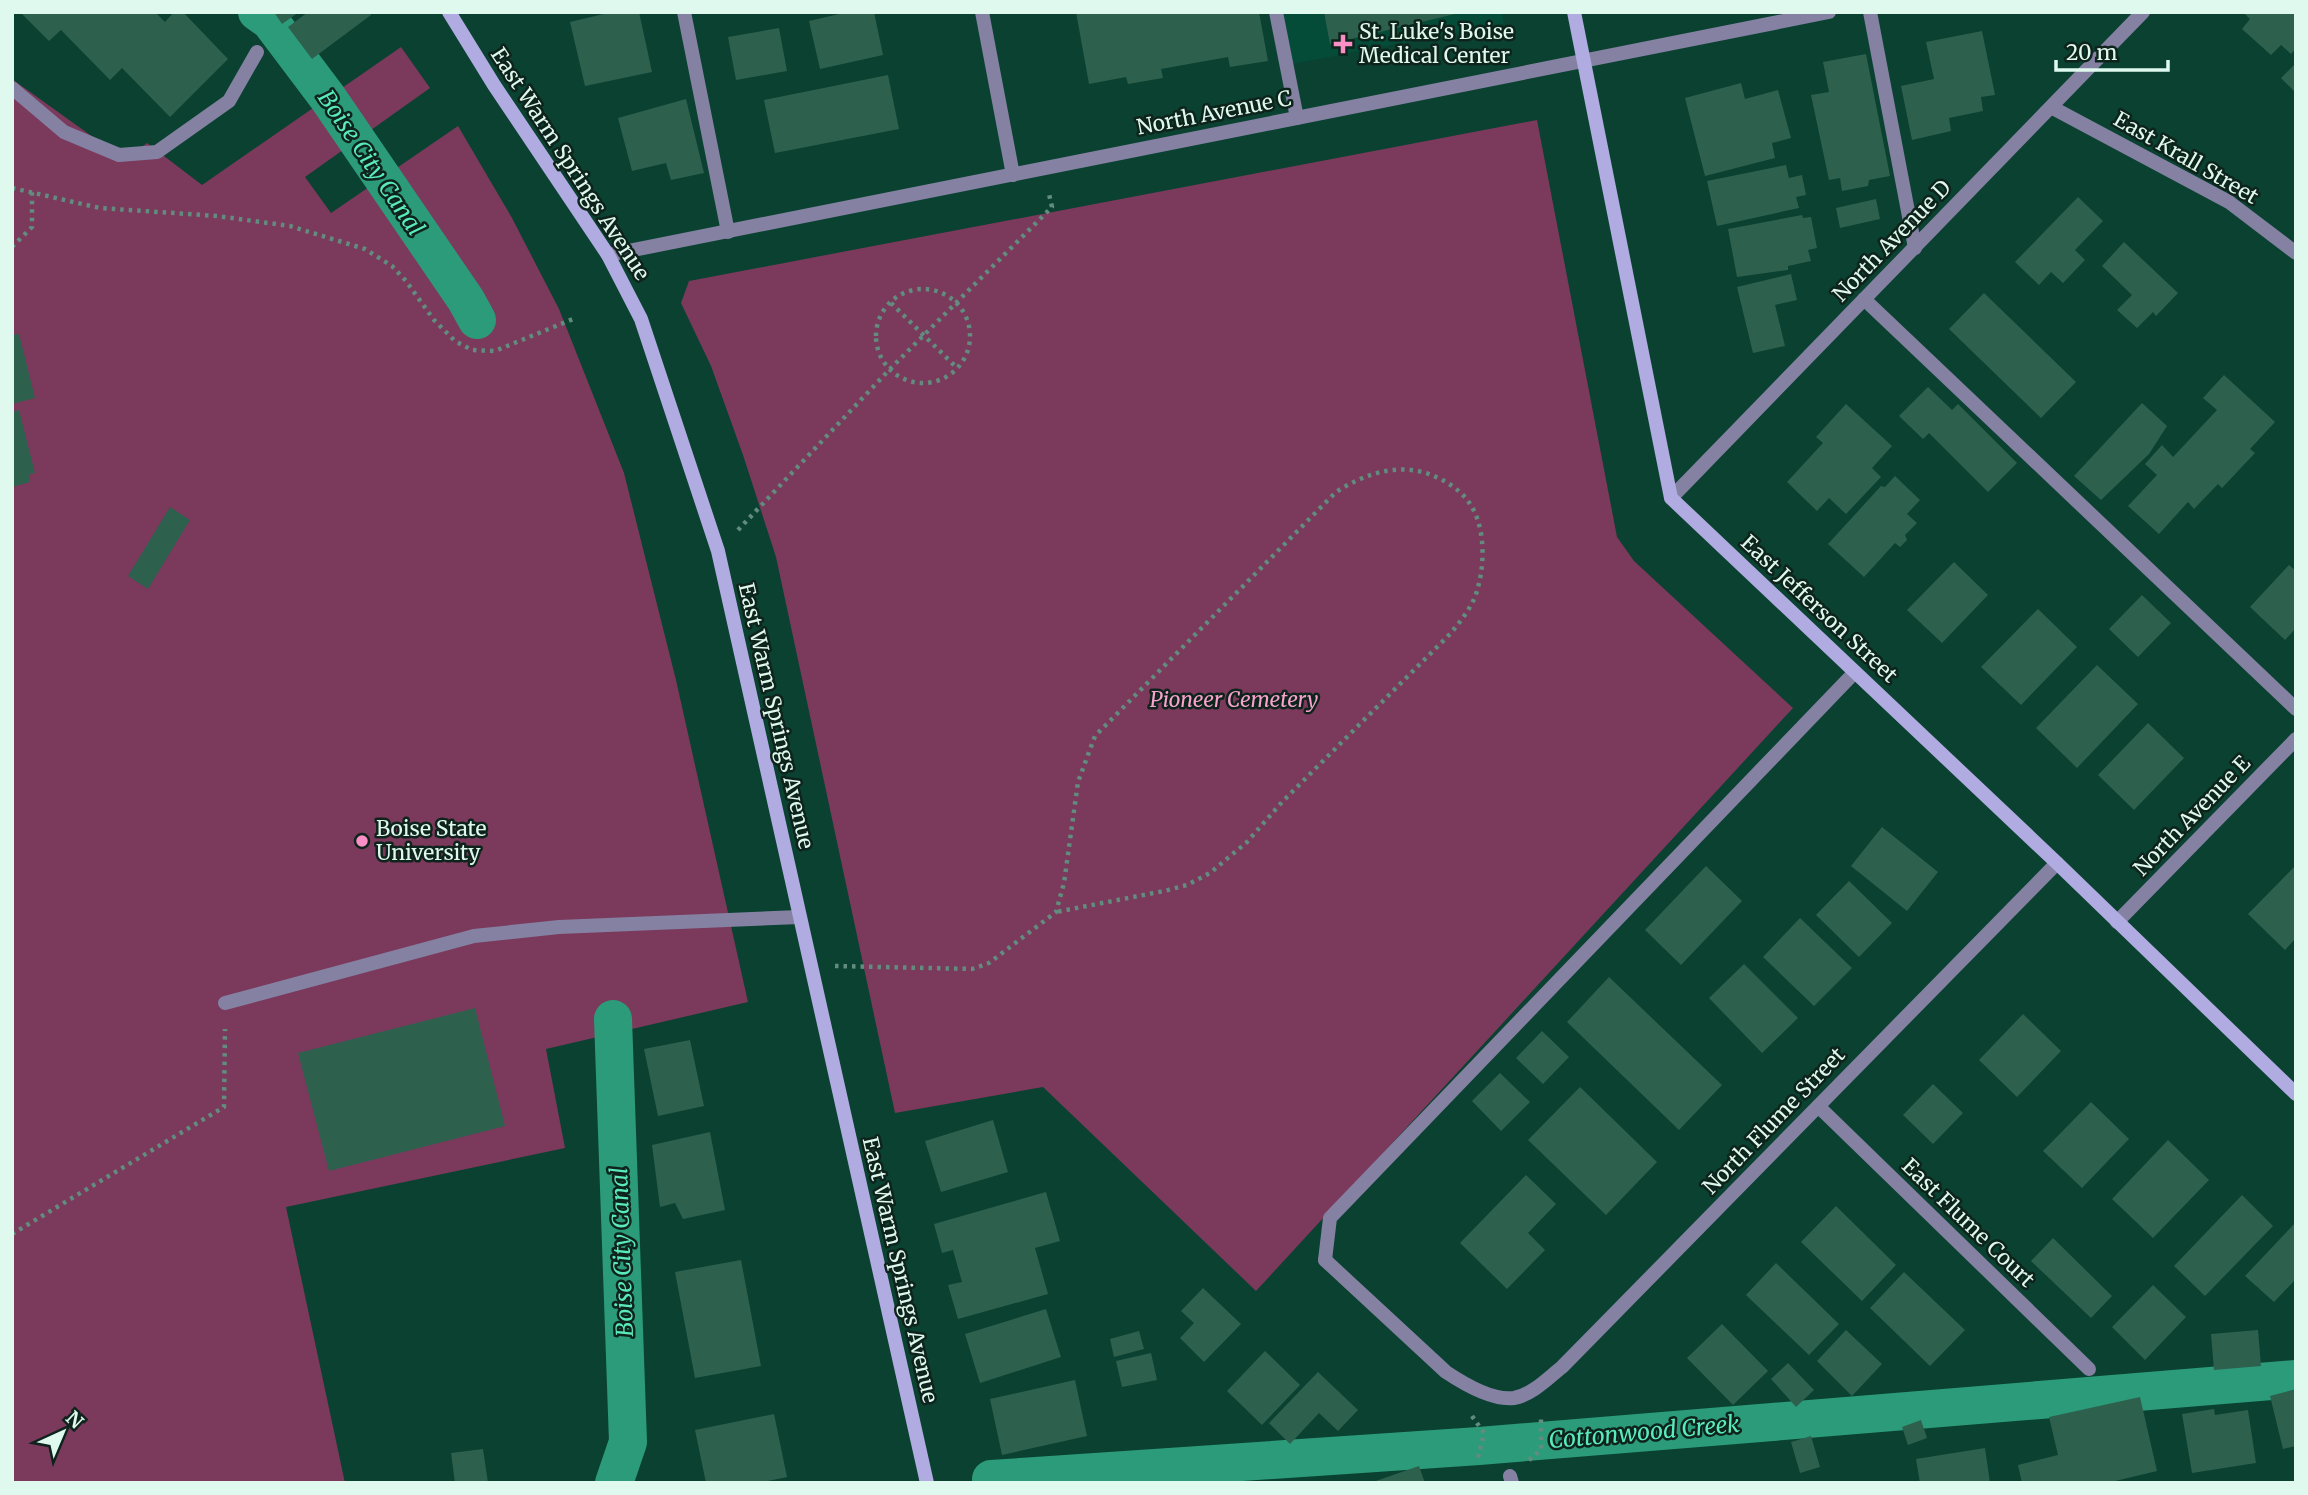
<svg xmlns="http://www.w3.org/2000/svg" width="2308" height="1495" font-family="Merriweather,serif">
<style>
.built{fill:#044b38}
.green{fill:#7b395c}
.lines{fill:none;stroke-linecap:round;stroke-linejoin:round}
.canal{stroke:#2c9b7a;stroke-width:38}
.building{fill:#2e604e}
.path{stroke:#618c7e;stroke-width:4.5;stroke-dasharray:3.5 5;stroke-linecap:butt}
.lane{stroke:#8481a2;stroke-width:14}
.street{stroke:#8481a2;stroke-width:14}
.secondary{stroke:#b0abe0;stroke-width:14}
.poi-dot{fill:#fa8fc6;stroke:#0e231b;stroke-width:2.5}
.labels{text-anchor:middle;stroke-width:5;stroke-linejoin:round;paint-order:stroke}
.poi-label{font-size:21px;fill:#dff9ee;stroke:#0e231b;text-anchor:start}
.street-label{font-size:21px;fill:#dff9ee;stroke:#0e231b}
.park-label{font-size:21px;font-style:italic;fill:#f8a3cd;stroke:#0e231b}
.water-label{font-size:23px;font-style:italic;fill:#5aebbd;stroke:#0e231b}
</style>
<rect width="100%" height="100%" fill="#0a4131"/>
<!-- built -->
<path class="built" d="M1281,12h221l2,12 -212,40z"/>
<!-- green -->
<path class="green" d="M401,47l29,41 -125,89 26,36 127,-87 54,92 47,91 65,164 52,207 72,322 -202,47 19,99 -279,59 59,276h-333v-1404l113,81 22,-17 55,42z
M1537,120l80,417 17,24 159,147 -537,583 -213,-204 -148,26 -119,-556 -33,-102 -32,-89 -30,-63 8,-22z"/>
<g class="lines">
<!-- canal -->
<path class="canal" d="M257,12l13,9 58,77 138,202 11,20
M613,1019l15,423 -14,41
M991,1479l488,-33 817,-67"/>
</g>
<!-- building -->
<path class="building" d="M20,12h135l10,10 9,-10h9l45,47 -58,58 -48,-49 -12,12 -49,-50 -12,11z
M274,12h25l-17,12z
M308,12h61l2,3 -59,44 -24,-32z
M612,12h27l13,60 -67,14 -15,-64z
M848,12h26l9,43 -63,14 -11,-48z
M1076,12h183l9,49 -38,6 -2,-10 -67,12 2,9 -35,6 -2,-7 -37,7z
M1324,12h135v1l-129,31z
M2247,12h49v36l-5,6 -10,-9 -10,10 -29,-26 8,-10 -5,-5z
M779,28l8,43 -51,9 -8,-43z
M1982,31l13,64 -14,2 2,14 -34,7 2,13 -39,9 -11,-54 33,-7 -8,-37z
M1866,54l24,122 -21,4 -1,6 -26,5 -2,-13 -11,2 -18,-85 18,-3 -6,-30z
M2296,63v30l-15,-15z
M888,75l11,54 -124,24 -11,-53z
M1741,83l4,16 33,-9 13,48 -19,5 3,15 -70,18 -20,-78z
M686,99l18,74 -33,7 -5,-17 -34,8 -14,-53z
M1786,165l3,13 13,-3 4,20 -10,2 3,11 -82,18 -10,-45z
M2078,197l25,24 -28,29 10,10 -22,23 -12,-11 -12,13 -24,-23z
M1876,199l4,20 -40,9 -4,-20z
M1802,215l1,3 8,-1 6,31 -9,2 3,11 -23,5v4l-51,7 -9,-48z
M2124,242l54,51 -22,23 -3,-4 -16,16 -20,-18 15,-15 -30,-29z
M1791,274l6,26 -22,5 10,41 -32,7 -16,-66z
M1984,293l92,89 -35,36 -92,-89z
M19,334l16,64 -23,6v-69z
M2224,375l51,47 -25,27 5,4 -33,35 -4,-4 -24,25 -6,-7 -29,32 -31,-28 29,-31 -12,-11 17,-19 11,12 44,-47 -14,-12z
M1928,387l24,23 6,-6 59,59 -29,29 -59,-59 -6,6 -24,-23z
M2142,403l25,23 -18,28 -48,46 -27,-24z
M1846,404l46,42 -20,22 9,9 -35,37 -17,-16 -12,13 -30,-29 36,-39 -7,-6z
M19,410l16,63 -6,1 1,8 -18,5v-75z
M1895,476l25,24 -13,14 10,9 -12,12 2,5 -7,7 -5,-4 -31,34 -36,-33 53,-58 4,1z
M170,507l20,13 -42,69 -20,-13z
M1954,562l34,33 -46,48 -35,-33z
M2289,565l7,6v57l-11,12 -35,-33z
M2142,595l29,28 -33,34 -29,-28z
M2038,609l39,38 -56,58 -40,-38z
M2097,665l41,39 -61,64 -41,-40z
M2148,723l36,35 -50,52 -36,-35z
M1882,827l56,45 -31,39 -56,-45z
M2296,865v73l-11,12 -37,-36z
M1706,866l36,35 -61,64 -36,-35z
M1849,881l43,42 -33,34 -43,-42z
M1800,918l52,50 -38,38 -51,-49z
M1744,964l54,54 -36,35 -53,-55z
M1609,977l113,108 -43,45 -112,-108z
M475,1008l30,118 -176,45 -31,-118z
M2023,1014l38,37 -44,46 -38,-37z
M1542,1031l27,26 -26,27 -27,-26z
M690,1040l14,66 -46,10 -14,-67z
M1500,1073l30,29 -29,29 -29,-30z
M1933,1084l30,29 -30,31 -30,-29z
M1580,1087l77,75 -51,53 -78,-75z
M2091,1102l38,37 -47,49 -39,-37z
M993,1120l15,52 -67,20 -16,-51z
M710,1132l15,78 -42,9 -8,-16 -15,4 -8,-62z
M2168,1140l41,40 -56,58 -41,-39z
M1526,1175l30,29 -28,29 17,17 -38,39 -47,-46z
M1046,1192l14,49 -25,7 13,46 -90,25 -10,-34 14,-3 -9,-32 -11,3 -8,-29z
M2242,1195l31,31 -68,70 -31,-30z
M1836,1206l60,59 -34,36 -61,-59z
M2296,1222v57l-22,23 -29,-26z
M2053,1238l59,58 -21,22 -60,-57z
M741,1260l20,106 -66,12 -20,-106z
M1776,1263l63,61 -30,31 -63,-60z
M1904,1272l61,58 -35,36 -60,-58z
M2153,1285l33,32 -41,43 -33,-33z
M1203,1288l38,36 -37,38 -24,-24 14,-15 -13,-12z
M1046,1309l15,48 -81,26 -15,-49z
M1722,1324l46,47 -35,34 -46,-47z
M1846,1330l36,34 -30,32 -35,-35z
M2258,1330l3,36 -47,4 -3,-36z
M1139,1331l5,18 -30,8 -4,-18z
M1265,1351l35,34 -38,40 -35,-34z
M1151,1353l6,27 -35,7 -6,-26z
M1788,1363l26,27 -18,17 -25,-28z
M1318,1372l40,38 -20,21 -19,-18 -29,31 -21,-21z
M1075,1380l12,56 -85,19 -12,-56z
M2296,1389v57l-13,3 -13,-53z
M2140,1397l17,74 -50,12h-85l-4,-18 40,-10 -9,-38z
M2214,1409l1,6 33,-5 8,53 -64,10 -10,-59z
M774,1414l13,63 -28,6h-53l-11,-53z
M1921,1420l6,18 -19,7 -6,-18z
M1811,1436l9,31 -20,6 -9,-31z
M1985,1448l5,35h-70l-4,-24z
M483,1449l5,34h-33l-4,-30z
M1419,1466l6,17h-52v-1z"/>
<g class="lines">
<!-- path -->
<path class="path" d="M12,188l88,20 117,8 73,10 75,23 27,17 14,15 28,39 21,21 17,9 23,1 78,-32
M12,247l20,-20v-36
M876 336a47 47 0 1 1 94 0a47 47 0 1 1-94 0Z
M891,303l66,65
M738,530l152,-161 162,-162 -3,-13
M835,966l137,3 17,-6 67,-51 8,-29 14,-101 17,-46 241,-244c22,-14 48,-25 75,-22 21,2 48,16 59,34 15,22 15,59 8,83 -4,18 -16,32 -27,46l-169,169 -35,40 -37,31 -23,12 -23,6 -108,21
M12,1234l212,-127 1,-78
M1472,1416l12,17 -7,29
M1529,1460l12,-10v-35"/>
<!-- lane -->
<path class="lane" d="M684,12l44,220
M1276,12l21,106
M1870,12l45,236
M1864,299l432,410
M225,1003l249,-67 85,-9 240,-10
M1325,1260l5,-42 525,-546"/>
<!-- street -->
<path class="street" d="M982,12l31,163
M12,88l52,44 55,23 38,-3 72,-51 28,-49
M2051,107l178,95 67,51
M608,255l1221,-243
M1671,498l472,-486
M2117,922l179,-183
M1818,1106l271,263
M1325,1260l121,112c18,12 46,29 68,26 18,-3 34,-20 48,-31l495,-504
M1510,1476l2,7"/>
<!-- secondary -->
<path class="secondary" d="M449,12l45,73 114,170 33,64 77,232 209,932
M1574,12l97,486 386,365 239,231"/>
</g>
<!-- markers -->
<g class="poi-dot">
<path d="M1339.5 33.5h7v7h7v7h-7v7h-7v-7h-7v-7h7z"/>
<circle cx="362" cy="841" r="7"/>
</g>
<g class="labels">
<!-- poi labels -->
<g class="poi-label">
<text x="1359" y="39">St. Luke's Boise<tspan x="1359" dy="24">Medical Center</tspan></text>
<text x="376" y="836">Boise State<tspan x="376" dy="24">University</tspan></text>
</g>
<!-- street labels -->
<g class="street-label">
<text transform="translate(1214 113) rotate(-11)" y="7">North Avenue C</text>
<text transform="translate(2186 158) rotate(30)" y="7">East Krall Street</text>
<text transform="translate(570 164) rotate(57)" y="7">East Warm Springs Avenue</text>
<text transform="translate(1892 241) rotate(-46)" y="7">North Avenue D</text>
<text transform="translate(1819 609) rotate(43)" y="7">East Jefferson Street</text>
<text transform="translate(776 716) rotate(77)" y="7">East Warm Springs Avenue</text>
<text transform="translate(2192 816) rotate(-46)" y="7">North Avenue E</text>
<text transform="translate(1774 1121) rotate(-46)" y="7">North Flume Street</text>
<text transform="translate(1968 1223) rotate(44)" y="7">East Flume Court</text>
<text transform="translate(900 1270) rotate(77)" y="7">East Warm Springs Avenue</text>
</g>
<!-- park labels -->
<g class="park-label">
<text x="1234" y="707">Pioneer Cemetery</text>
</g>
<!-- water labels -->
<g class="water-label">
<text transform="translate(371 163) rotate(56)" y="8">Boise City Canal</text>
<text transform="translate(622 1252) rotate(-92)" y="8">Boise City Canal</text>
<text transform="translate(1644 1432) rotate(-5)" y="8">Cottonwood Creek</text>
</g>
</g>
<!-- border -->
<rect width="2308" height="1495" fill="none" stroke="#dff9ee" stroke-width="28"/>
<!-- north arrow -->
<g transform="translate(63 1432) rotate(44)" stroke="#0e231b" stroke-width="5" paint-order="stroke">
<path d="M0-5L12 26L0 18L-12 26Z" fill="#dff9ee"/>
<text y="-10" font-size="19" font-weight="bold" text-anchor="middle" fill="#dff9ee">N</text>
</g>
<!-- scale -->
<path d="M2056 60v10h112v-10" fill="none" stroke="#dff9ee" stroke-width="3.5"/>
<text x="2066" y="60" font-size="21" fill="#dff9ee" stroke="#0e231b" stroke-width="5" paint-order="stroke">20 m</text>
</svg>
